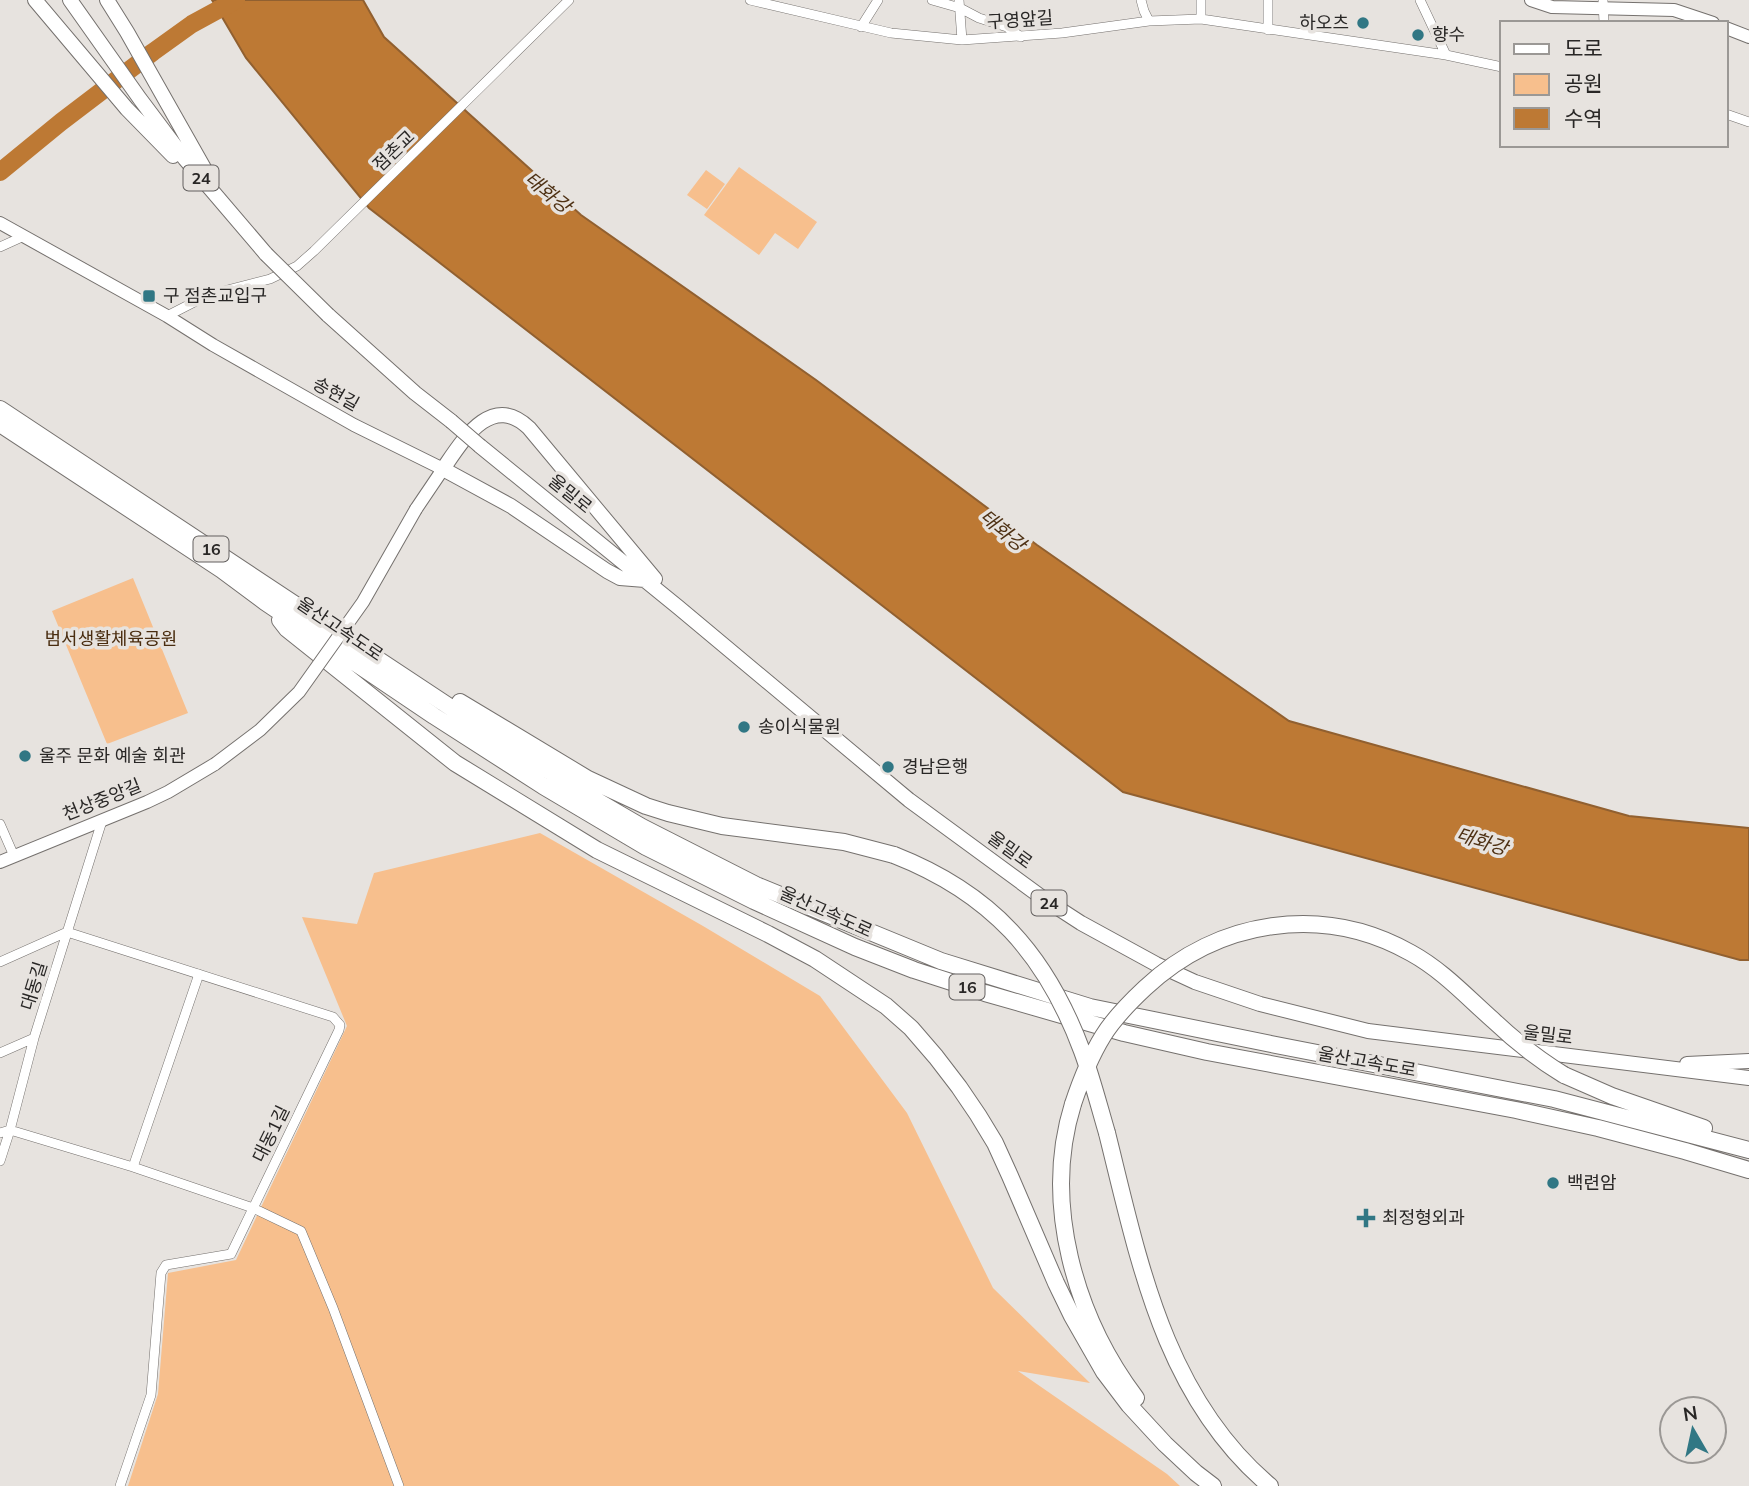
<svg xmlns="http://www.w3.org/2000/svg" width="1749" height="1486" font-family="Mulish,'Noto Sans KR',sans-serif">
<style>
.green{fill:#f7bf8d}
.water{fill:#bd7934;stroke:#916030;stroke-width:2}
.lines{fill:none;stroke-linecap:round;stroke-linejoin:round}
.river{stroke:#bd7934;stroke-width:18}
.street-casing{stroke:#75716e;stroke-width:10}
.secondary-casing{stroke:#75716e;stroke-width:14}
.primary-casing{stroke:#75716e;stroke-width:16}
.highway-casing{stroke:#75716e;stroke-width:18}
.street{stroke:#fff;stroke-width:9}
.secondary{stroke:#fff;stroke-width:12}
.primary{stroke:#fff;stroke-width:14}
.highway{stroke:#fff;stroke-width:16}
.secondary-bridge-casing{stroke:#75716e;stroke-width:14;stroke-linecap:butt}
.primary-bridge-casing{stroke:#75716e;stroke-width:16;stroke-linecap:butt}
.highway-bridge-casing{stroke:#75716e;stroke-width:18;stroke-linecap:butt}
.secondary-bridge{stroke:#fff;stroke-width:12}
.primary-bridge{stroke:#fff;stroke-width:14}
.highway-bridge{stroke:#fff;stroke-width:16}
.poi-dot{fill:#317784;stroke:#e7e3df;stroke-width:2.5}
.labels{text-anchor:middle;stroke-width:7;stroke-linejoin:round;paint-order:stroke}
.shield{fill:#e7e3df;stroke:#625f5e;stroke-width:2}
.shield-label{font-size:16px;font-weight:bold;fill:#292726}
.street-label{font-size:18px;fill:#292726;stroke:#e7e3df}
.poi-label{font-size:18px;fill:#292726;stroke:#e7e3df;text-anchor:start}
.park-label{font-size:18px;fill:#492c0f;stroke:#e7e3df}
.water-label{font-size:19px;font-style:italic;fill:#4e3114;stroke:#e7e3df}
</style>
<rect width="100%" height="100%" fill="#e7e3df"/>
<!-- green -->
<path class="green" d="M739,167l78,55 -19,27 -23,-16 -16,22 -55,-40z
M706,170l19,14 -18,25 -20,-14z
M133,578l55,135 -81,31 -55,-133z
M540,833l163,93 117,70 87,117 86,175 97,95 -72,-12 149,103 13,12h-1052l30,-92 10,-121 68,-13 111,-234 -45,-109 55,7 17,-51z"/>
<!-- water -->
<path class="water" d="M212,0h151l21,37 197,178 235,165 221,165 252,176 340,95 120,12v132h-9l-617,-168 -754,-584 -123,-150z"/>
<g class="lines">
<!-- river -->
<path class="river" d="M0,172l61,-50 92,-70 39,-28 44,-24"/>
<!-- street casing -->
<g class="street-casing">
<path id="street" d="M750,0l141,33 71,7 100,-7 87,-12 52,-2 245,36 56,12
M932,0l28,8 19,10 28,9 14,10
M959,0l3,40
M1141,0l3,11 5,10
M1268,0v30
M1420,0l26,55
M1603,0l1,23
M1201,19v-19
M861,27l17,-27
M1726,114l23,8
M0,247l22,-10
M167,316l41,-21 62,-16 27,-13 17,-15 255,-251
M0,824l14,32
M0,962l67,-30 266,85 7,8 -1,5 -108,224 -65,11 -5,8 -10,122 -31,91
M0,1053l34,-15
M0,1133l10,-3 123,37 120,41 48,23 32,77 66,178
M0,1161l10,-31 24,-92 68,-217
M133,1167l66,-193"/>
</g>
<!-- secondary casing -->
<g class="secondary-casing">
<path id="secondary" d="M1531,0l21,7 122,3 39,13
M1726,28l23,9
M0,223l167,93 46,29 141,80 89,44 -27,40
M0,862l147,-60 21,-10 47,-28"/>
</g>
<!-- primary casing -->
<g class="primary-casing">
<path id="primary" d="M35,0l92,109 46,47
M70,0l70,99 45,60 81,95
M107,0l20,32 82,145
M328,315l87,78 36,28
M480,446l198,161 231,193 135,99 37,24 75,41 39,18 65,22 108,27 381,47
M645,580l-25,-2 -13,-7 -96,-65 -68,-37c20,-29 48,-77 86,-41l126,151
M1687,1064l62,-3"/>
</g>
<!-- highway casing -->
<g class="highway-casing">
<path id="highway" d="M0,409l474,314 113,72 55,32 114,58 185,76 149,46 181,37 283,55 195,51
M0,424l222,146 43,32 169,114 109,70 103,61 108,54 101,46 59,23 71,23 139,40 83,19 309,58 82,18 87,23 64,19
M280,620l7,9 168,134 142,87 171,84 47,25 71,47 25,22 25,29 23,30 19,28 17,28 15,33 46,107 16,33 32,56 25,33 36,39 31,29 17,13
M460,702l128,77 58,27 22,7 54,13 122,16 50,13
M1564,1075l48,21 92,32
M1073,1104c-31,99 2,213 63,294
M1107,1133c32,128 57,264 163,353"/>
</g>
<!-- street -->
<use href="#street" class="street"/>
<!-- secondary -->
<use href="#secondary" class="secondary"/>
<!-- primary -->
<use href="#primary" class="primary"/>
<!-- highway -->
<use href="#highway" class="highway"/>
<!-- secondary-bridge casing -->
<g class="secondary-bridge-casing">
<path id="secondary-bridge" d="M215,764l45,-34 39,-38 64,-90 53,-93"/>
</g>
<!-- primary-bridge casing -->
<g class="primary-bridge-casing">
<path id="primary-bridge" d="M266,254l62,61
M451,421l29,25"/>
</g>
<!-- highway-bridge casing -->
<g class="highway-bridge-casing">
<path id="highway-bridge" d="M894,855c97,38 152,99 188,196 10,27 17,55 25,82
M1073,1104c8,-24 17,-47 30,-68 11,-18 27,-34 42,-48 73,-68 177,-85 266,-35 31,17 55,43 82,67 22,21 45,39 71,55"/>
</g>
<!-- secondary-bridge -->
<use href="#secondary-bridge" class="secondary-bridge"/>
<!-- primary-bridge -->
<use href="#primary-bridge" class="primary-bridge"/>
<!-- highway-bridge -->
<use href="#highway-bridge" class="highway-bridge"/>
</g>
<!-- markers -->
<g class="poi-dot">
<circle cx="1363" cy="23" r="7"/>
<circle cx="1418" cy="35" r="7"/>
<rect x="142" y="289" width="14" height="14" rx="3.5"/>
<circle cx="744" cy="727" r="7"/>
<circle cx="25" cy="756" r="7"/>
<circle cx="888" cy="767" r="7"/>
<circle cx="1553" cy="1183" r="7"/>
<path d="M1362.5 1207.5h7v7h7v7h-7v7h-7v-7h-7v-7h7z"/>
</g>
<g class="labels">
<!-- shield labels -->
<g class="shield">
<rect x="183.5" y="165.5" width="35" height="25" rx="5"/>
<rect x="193.5" y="536.5" width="35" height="25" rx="5"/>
<rect x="1031.5" y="890.5" width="35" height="25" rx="5"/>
<rect x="949.5" y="974.5" width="35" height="25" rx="5"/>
</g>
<g class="shield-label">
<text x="201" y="184">24</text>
<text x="211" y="555">16</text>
<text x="1049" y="909">24</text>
<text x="967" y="993">16</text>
</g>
<!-- street labels -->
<g class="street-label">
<text transform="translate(1020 20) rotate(-4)" y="6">구영앞길</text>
<text transform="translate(394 151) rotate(-44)" y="6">점촌교</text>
<text transform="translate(336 394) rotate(29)" y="6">송현길</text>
<text transform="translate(570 494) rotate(39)" y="6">울밀로</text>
<text transform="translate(340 629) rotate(34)" y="6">울산고속도로</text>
<text transform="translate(102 800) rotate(-22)" y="6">천상중앙길</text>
<text transform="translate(1010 850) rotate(36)" y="6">울밀로</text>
<text transform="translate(826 912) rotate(24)" y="6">울산고속도로</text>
<text transform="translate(34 986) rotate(-73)" y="6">대동길</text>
<text transform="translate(1548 1035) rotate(7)" y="6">울밀로</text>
<text transform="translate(1367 1062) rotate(10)" y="6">울산고속도로</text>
<text transform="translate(271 1134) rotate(-64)" y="6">대동1길</text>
</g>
<!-- poi labels -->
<g class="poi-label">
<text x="1349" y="29" text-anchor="end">하오츠</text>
<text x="1432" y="41">향수</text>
<text x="163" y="302">구 점촌교입구</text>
<text x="758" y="733">송이식물원</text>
<text x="39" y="762">울주 문화 예술 회관</text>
<text x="902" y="773">경남은행</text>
<text x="1567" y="1189">백련암</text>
<text x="1382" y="1224">최정형외과</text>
</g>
<!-- park labels -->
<g class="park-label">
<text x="111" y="645">범서생활체육공원</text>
</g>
<!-- water labels -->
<g class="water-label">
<text transform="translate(548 192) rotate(39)" y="7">태화강</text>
<text transform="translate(1003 530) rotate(40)" y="7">태화강</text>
<text transform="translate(1482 841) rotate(17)" y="7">태화강</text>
</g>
</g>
<!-- legend -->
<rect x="1500" y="21" width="228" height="126" fill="#e7e3df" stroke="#9b9895" stroke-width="2"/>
<rect x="1514" y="44" width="35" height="10" fill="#ffffff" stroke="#9b9895" stroke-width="2"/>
<text x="1564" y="56" font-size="21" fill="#292726">도로</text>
<rect x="1514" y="74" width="35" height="21" fill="#f7bf8d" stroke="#9b9895" stroke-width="2"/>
<text x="1564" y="91" font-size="21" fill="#292726">공원</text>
<rect x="1514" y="108" width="35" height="21" fill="#bd7934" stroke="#9b9895" stroke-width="2"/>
<text x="1564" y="126" font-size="21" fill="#292726">수역</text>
<!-- north arrow -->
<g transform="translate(1693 1430) rotate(351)"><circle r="33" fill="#e7e3df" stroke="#9b9895" stroke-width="2"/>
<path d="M0-5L12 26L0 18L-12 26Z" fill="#317784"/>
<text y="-10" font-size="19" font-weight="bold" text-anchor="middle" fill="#292726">N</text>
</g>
</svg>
